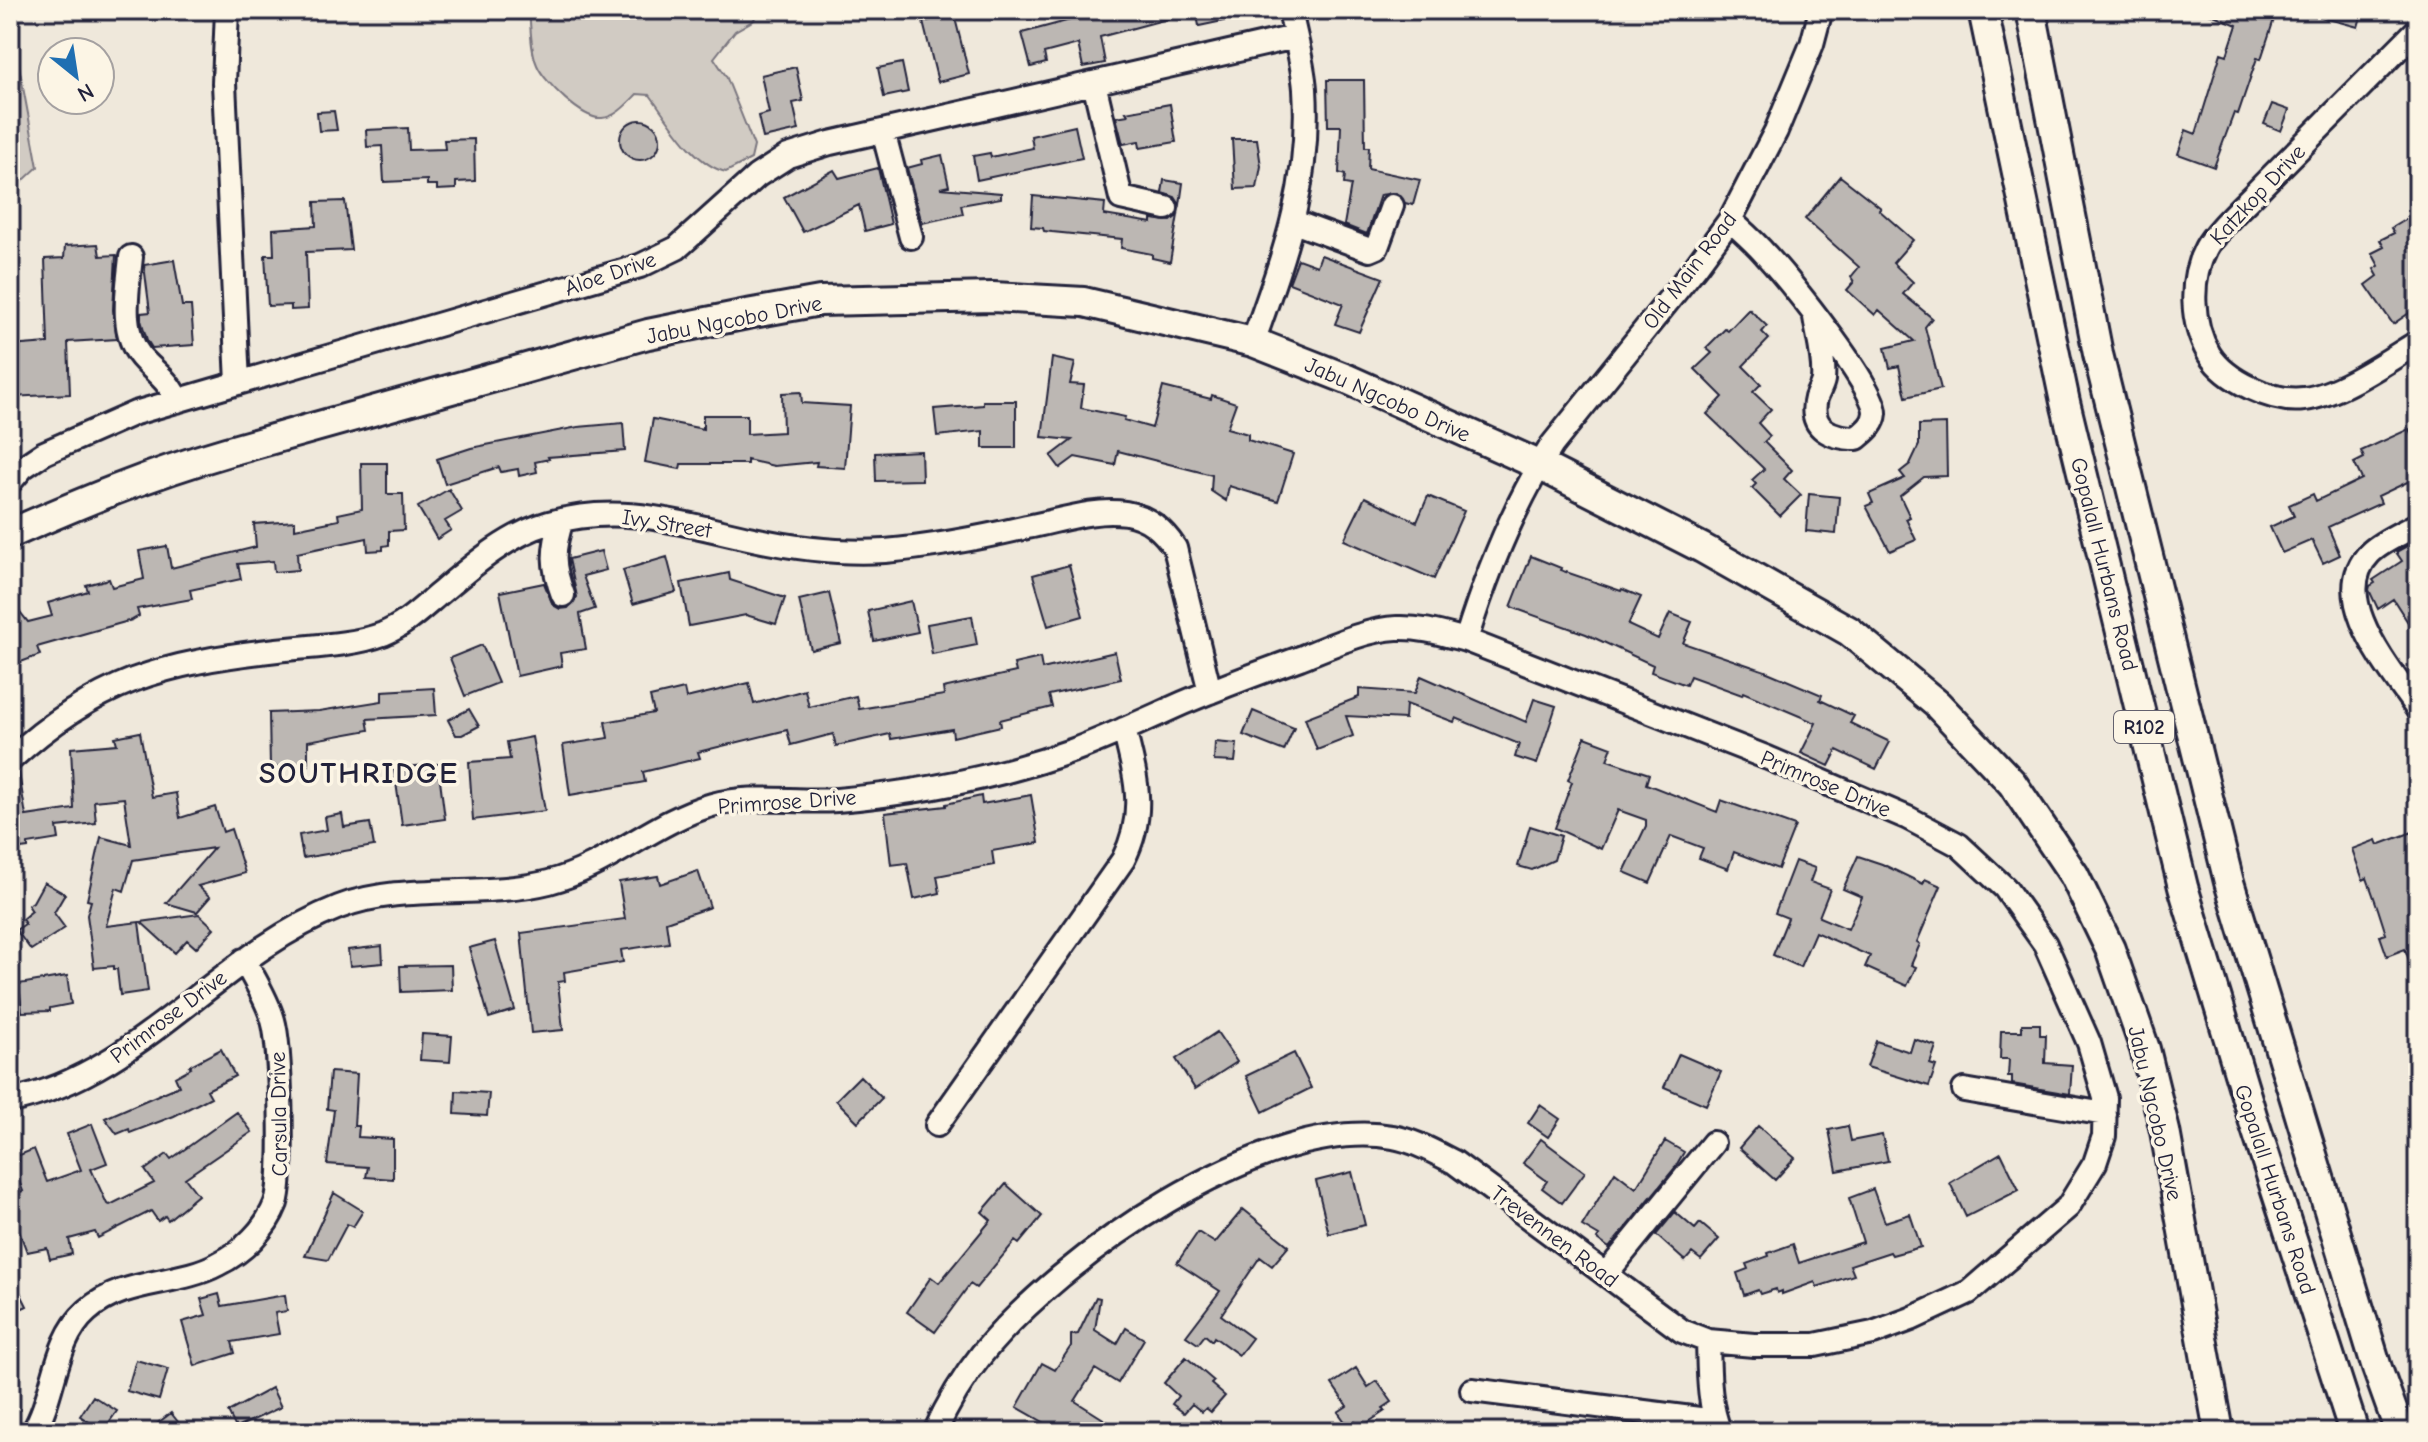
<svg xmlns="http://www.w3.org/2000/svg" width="2428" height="1442" font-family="'Comic Neue',sans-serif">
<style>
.green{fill:#d1cbc3;stroke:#7a767f;stroke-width:2}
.building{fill:#bcb7b3;stroke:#22223b;stroke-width:2}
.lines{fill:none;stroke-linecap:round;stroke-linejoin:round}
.minor-casing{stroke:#22223b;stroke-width:28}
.major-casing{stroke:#22223b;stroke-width:34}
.minor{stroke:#fcf5e5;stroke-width:22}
.major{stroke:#fcf5e5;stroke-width:28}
.labels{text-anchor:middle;stroke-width:7;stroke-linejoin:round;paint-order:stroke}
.shield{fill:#fcf5e5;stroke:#63616e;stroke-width:2}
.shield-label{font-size:20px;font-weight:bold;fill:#22223b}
.street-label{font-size:22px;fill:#22223b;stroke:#fcf5e5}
.district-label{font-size:30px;font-weight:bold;letter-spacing:2px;fill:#22223b;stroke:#fcf5e5}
</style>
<rect width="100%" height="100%" fill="#efe8db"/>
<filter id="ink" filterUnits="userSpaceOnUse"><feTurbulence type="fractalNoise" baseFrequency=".0125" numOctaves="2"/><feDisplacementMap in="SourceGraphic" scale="16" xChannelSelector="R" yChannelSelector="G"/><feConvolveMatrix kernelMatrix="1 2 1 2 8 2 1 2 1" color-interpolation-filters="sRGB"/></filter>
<g filter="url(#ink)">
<!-- green -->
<path class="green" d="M529,10h228l-3,10 -19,11 -21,27 12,18 28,70 -3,13 -25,13c-32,-7 -57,-52 -76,-77l-13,-1c-10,10 -21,23 -35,24 -19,2 -58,-36 -65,-53 -7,-16 -6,-38 -8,-55z
M10,18l28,149 -28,26z"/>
<!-- building -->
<path class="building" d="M1095,10h87v5l-82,22 5,26 -22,4 -5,-23 -34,9 2,10 -15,4 -9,-34 52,-14 -1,-5z
M1196,10h45l1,7 -43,9z
M2202,10h75l-16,49 -4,-1 -19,56 -4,-1 -20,54 -36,-13 8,-24 10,4 25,-81 6,2 10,-30z
M2313,10h50l-5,17 -45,-12z
M954,14l15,60 -31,8 -15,-60z
M902,63l6,29 -24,5 -6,-29z
M796,67l7,34 -10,2 6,27 -36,8 -5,-22 11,-3 -8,-38z
M1327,80h37l1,67h4l-1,22 52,11 -7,25 -8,-2 -9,-10 -16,2 -13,39 -23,-9 7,-40 -7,-1 1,-9 -6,-2 2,-47h-13z
M1170,104l6,38 -36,6 -1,-7 -16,3 -7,-27 12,-2 -2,-3z
M2272,104l17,6 -8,21 -17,-7z
M334,111l3,19 -18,1 -2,-19z
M620 140a20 20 0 1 1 40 0a20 20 0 1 1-40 0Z
M1075,126l7,32 -105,22 -4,-24 17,-3 1,4 42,-9 -2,-12z
M408,128l1,22 36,-1 -1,-9 30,-1 1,42 -19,1v7l-19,1v-5h-10v-5l-43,2 -2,-36 -15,1 -1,-17z
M1232,139h25l4,27 -4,22 -22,1z
M942,155l7,31 -9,2 61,5v5l-40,7 2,9 -41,9 -15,-55 15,-4 -1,-4z
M878,168l13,56 -26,7 -6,-26 -56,27 -19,-35 50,-27 5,8z
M1840,176l41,32 -2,2 34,30 -20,23 20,19 -10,12 29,24 -7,9 16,62 -35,8 -7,-31 -9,2 -5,-20 29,-7 -35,-31 -4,5 -28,-25 7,-8 -3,-5 8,-10 -54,-48z
M1164,180l19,3 -3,22 -5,-8 -13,-4z
M1033,196l72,7 -1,12 48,8v-4l19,2 7,-6 -8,47 -18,-4v-4l-31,-6 1,-9 -70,-7 -8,-1 -1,-3 -12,-1z
M345,201l6,49 -45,2 2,57 -17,1v-5l-23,1 -3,-51h9l-1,-26 43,-3 -1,-24z
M2418,212v95l-25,17 -27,-39 12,-9 -4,-7 5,-3 -7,-13 12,-6 -4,-7 14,-7 -3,-5z
M98,244l2,12 16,-1 -3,55 4,29 -49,3 2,52 -60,3v-51l38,-3 -3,-84 19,-1 1,-12z
M1321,255l62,23 -24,54 -24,-8 8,-20 -54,-21 9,-24 19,7z
M174,260l8,46h9l3,39 -42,3 -5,-8 -6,-20v-7l9,-1 -6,-47z
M1749,309l18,17 -5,6 7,7 -26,27 18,18 -8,8 18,17 -13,14 12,13 -6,6 28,28 -8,9 17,16 -21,21 -28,-28 4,-4 -4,-4 12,-11 -57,-55 16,-17 -28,-28 17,-16 -6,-5 19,-19 3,2z
M1052,358l23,5 -5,21 14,1 -3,23 44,9 -1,3 28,8 11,-41 48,12 1,-4 24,8 -9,25 21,6v6l45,14 -15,47 -49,-15 -3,15 -15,-10 1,-16 -94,-24 -3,14 -40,-8 -15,11 -9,-12 21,-16 -30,-3z
M801,392l1,11 48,3 -5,62 -29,-2 1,-4 -43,4 -27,-6v4h-66l-1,5 -35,-7 8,-43 50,10v-14h44v19l36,-2 -1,-39z
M983,401h33v47h-33v-17l-46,5 -3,-27 49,-4z
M623,423l2,28 -77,6 1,2 -14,3 2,10 -18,4 -1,-7 -17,3 -2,-5 -54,17 -8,-25 34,-11 107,-21z
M1946,424l1,52 -23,1 -24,19 10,21 -4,2 10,21 -26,11 -24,-45 7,-3 -4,-9 36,-16 -5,-6 10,-8 9,-19v-20z
M2409,429l9,18v30l-40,19 3,7 -53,24 12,28 -17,8 -11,-23 -30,13 -12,-26 24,-11 -5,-11 24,-11 3,7 46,-22 -8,-16 10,-5 -3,-7z
M921,451l1,29 -46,1 -1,-28z
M361,463h26v31h16l1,36 -15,1v14l-6,1v4l-15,1 -1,-13 -70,15 1,17 -24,2 -1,-11 -35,3 3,15 -51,11 2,9 -55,10 2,7 -7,4 -95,27 3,8 -30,11v-67l18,23 24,-6 -4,-13 40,-12 -2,-6 23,-6 3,8 32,-8 -5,-28 28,-5 4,22 85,-21 -2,-23 41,-3v8l44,-9 -1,-6 24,-5z
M449,489l13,22 -17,10 6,9 -14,9 -19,-32z
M1809,494l30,3 -3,37 -30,-3z
M1428,496l36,15 -30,68 -90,-39 21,-43 52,25z
M2418,540v98l-25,-39 -15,10 -9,-19 1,-4 5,-3 -2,-3 29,-19 -6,-9z
M601,551l5,19 -23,6 12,33 -15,5 6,35 -26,4 2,13 -45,10 -17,-84 44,-9 9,22 7,4 8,-1 9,-11 -8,-38z
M1531,556l30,12 -1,2 61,21 1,-2 19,8 -13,28 30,14 12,-26 22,9 -9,21 82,28 57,24 -2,5 34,16 -4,7 40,19 -14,27 -39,-19 -8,16 -28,-13 15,-30 -73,-31 -1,3 -52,-19 -4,9 -35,-13 2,-7 -67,-31 -75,-27z
M667,557l9,35 -43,12 -10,-34z
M1069,565l14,51 -35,10 -15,-51z
M729,573l1,7 55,18 -9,26 -30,-9 -57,11 -8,-43z
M829,593l12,50 -30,7 -12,-50z
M911,601l7,31 -44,9 -6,-30z
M972,616l5,29 -45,9 -5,-30z
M482,645l16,38 -33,13 -15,-38z
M1115,652l6,27 -72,16 3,12 -52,13 1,6 -48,11 -1,-8 -61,10 -1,-5 -54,12 -3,-12 -42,11 -4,-15 -89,22 2,6 -57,14 2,10 -75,13 -7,-50 45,-7 -3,-16 49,-9 -4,-16 34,-8 2,9 63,-15 5,21 51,-14 4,17 47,-11 3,13 85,-14 -1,-7 73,-16 -2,-8 26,-6 2,11z
M1421,676l105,46 8,-23 22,7 -19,58 -22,-7 4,-13 -63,-26 -2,4 -48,-18 -1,15 -59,-3 7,20 -36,14 -12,-32 54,-21v-8l56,4z
M434,688l2,27 -69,4 2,11 -61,11v25l-38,1 -1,-54 50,-2 63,-10v-10z
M469,709l10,17 -17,9h-6l-8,-15z
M1253,711l41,17 -10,23 -41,-16z
M140,732l12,65 24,-4 4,25 35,-11 8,25 8,-3 14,44 -47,13 12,11 -13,15 -31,-9 48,-55 -81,12 -9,31 -8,-3 -10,38 33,-4 9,69 -28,4 -3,-26h-3v-3l-20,2 -7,-53 4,-14 -4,-1 14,-63 30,8 -7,-47 -30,3 2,22 -39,4 2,12 -31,5v4l-15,2 -3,-16v-60l9,-1 7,43 48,-7 -3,-61 46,-4 -2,-7z
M532,737l13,74 -72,9 -4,-58 41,-3 -3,-17z
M1585,737l27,10 -5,13 42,14 -3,10 71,28 4,-12 74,26 -17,43 -44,-17 -6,17 -29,-11 4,-10 -32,-12 -21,47 -26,-11 22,-46v-6l-28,-10 -17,39 -46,-21 17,-46 -4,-2z
M1215,742l22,2 -2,18 -21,-1z
M438,764l7,55 -43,6 -8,-57z
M1031,795l8,48 -47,8 2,14 -57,11 3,17 -26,6 -7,-36 -16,2 -6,-52 61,-7v-2l35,-8 1,8z
M342,814l2,13 26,-4 4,23 -71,12 -4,-23 28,-5 -2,-13z
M1530,826l31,10 -7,24 -22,10 -14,-4z
M2418,830v29l-5,2 5,13v105l-2,1 -11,-31 -18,7 -7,-20 6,-2 -8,-25 -11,-31 -4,2 -11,-31 24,-9 2,5z
M1858,856l24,8 41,20 2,-5 16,7 -24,56 3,2 -9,21 5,2 -9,19 -42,-19 5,-11 -55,-24 -15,35 -27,-12 15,-37 -13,-5 20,-52 20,7 -5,14 20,7 -11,28 29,12 14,-32 -19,-8z
M698,871l12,36 -44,15 3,21 -48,7 2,12 -59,10 1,9 -7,1 5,48 -32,3 -10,-100 104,-14 -6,-37 39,-6 2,8z
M44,882l21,12 -11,19 11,15 -34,22 -15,-20 9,-6 -3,-5 10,-8 -4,-6 5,-3z
M199,914l15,14 -18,20 -9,-8 -12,13 -34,-31z
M495,941l20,69 -26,8 -20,-70z
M382,946l1,17 -33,3 -2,-16z
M451,965l1,25 -51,2 -1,-26z
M67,976l4,28 -21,4v3l-28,1 -3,-28z
M2022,1024h18v11h6l-1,28 27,2 -2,29 -58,-10v-8h-4l1,-17h-9l1,-28h21z
M1217,1032l20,30 -42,27 -19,-30z
M422,1034l30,2 -2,26 -30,-2z
M1914,1039l22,7 -6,18 6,2 -7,20 -62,-19 9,-26 34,11z
M221,1049l14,27 -28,14 4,7 -37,19 -44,17 -1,-4 -12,5 -12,-16 74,-32 -4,-9 16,-9 -2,-2z
M1294,1053l17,35 -48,24 -17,-36z
M1679,1054l42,18 -15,33 -42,-18z
M330,1072l27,2 -3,52h5l-1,11 35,2v40l-27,-2 2,-10 -41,-3 7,-54 -7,-1z
M860,1076l22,22 -24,24 -22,-22z
M456,1091l33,2 -2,23 -32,-2z
M1540,1105l20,14 -12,18 -20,-14z
M237,1112l15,20 -67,46 13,17 -30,25 -3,-4 -7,5 -7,-10 -53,27 -3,-6 -26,7 3,15 -22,5 -3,-11 -20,4 -14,-37 -3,1v-21l13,-4 -11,-27 7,-3 -2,-5 17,-7 13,33 34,-12 -14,-36 25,-10 15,39 -16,6 16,35 3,1 44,-22 -9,-13 22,-16 4,5z
M1758,1126l37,32 -20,22 -36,-32z
M1848,1126l3,15 31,-6 6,26 -51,10 -8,-41z
M1541,1139l44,33 -23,31 -20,-15 5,-7 -24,-18z
M1665,1141l19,11 -10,17 -65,79 -12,-9 2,-3 -17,-10 33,-54 21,16z
M2001,1153l18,37 -53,27 -16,-34z
M1352,1172l13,53 -36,9 -13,-53z
M1006,1184l36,32 -23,28 -4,-3 -39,47 -6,-4 -35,48 -28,-20 24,-35 8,6 52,-63 -9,-8z
M1873,1189l12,33 25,-8 11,33 -29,8 -2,-3 -40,13 4,10 -37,12 -2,-5 -33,12v-3l-5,2 -1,-4 -16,5 -2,-4 -14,5 -7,-22 11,-4 -2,-5 23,-8 -1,-3 25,-9 6,19 64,-21 -14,-44z
M334,1193l29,18 -10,16 -6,-3 -19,36 -23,-4z
M1243,1209l46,37 -17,20 -12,-9 -39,58 31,23 -13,17 -25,-18 -2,4 -7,-6 -7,9 -12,-8 34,-45 -43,-28 21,-31 17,11z
M1675,1212l20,17 5,-6 19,16 -18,21 -9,-7 -7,8 -29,-26z
M10,1272l17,34 -17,8z
M219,1294l3,12 63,-11 2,16 -12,2 4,21 -47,8 3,11 -40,13 -13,-44 24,-7 -5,-16z
M1096,1297l4,1 -5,32 22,14 9,-16 18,11 -26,44 -23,-14 -20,32 49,31h-63l-44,-25 25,-44 13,7 16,-24v-11l7,-1z
M1186,1357l28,24 -3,3 14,12 -14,16 -5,-4 -4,4 -10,-8 -8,9 -12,-9 6,-8 -14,-13z
M136,1360l32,9 -9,31 -32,-9z
M1356,1368l12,19 9,-6 15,21 -9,6 2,3 -25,17 -5,-6 -7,4 -10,-14 9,-6 -15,-22z
M272,1388l9,19 -45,21 -8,-16z
M93,1396l24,15 -14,20 -23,-15z
M171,1413l15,19h-40z"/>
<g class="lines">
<!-- minor casing -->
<g class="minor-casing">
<path id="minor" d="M227,10l-3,73 14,300
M2418,29c-52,52 -104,104 -155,156 -16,17 -47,44 -57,63 -17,32 -15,75 3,106 17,27 64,49 95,45 33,-3 85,-39 114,-57
M1094,83l27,115 45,10
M883,131l28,106
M1730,220c12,11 25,22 36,35 21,23 110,132 109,158 -1,12 -10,18 -18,25 -25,0 -49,-9 -41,-40 2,-6 6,-12 7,-18 2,-20 -5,-43 -8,-63
M1294,222l76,28 7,-3 15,-41
M131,257c-3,31 -12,74 10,100 13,15 29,24 36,44
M1253,342c31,-87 58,-158 52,-253 -2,-26 -10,-53 -15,-79
M10,482l13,-15 21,-14 91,-40 505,-147 37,-18 80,-72 31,-20 42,-13 465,-106
M562,520c-10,30 -10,46 1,75
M2418,524c-15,9 -36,17 -48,29 -44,44 22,118 48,157
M1466,640c21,-68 48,-135 86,-195l145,-180 33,-45 46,-89 36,-87 9,-34
M10,760c87,-80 153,-97 267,-110 34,-4 74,-4 106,-16 22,-9 38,-25 56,-40 33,-28 68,-59 110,-71 74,-21 133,1 204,16 42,9 88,15 132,12 48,-4 95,-13 142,-24 32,-6 67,-19 99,-14 23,4 37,17 49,35l35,144
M1964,1090l141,24
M10,1101c130,-26 208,-147 329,-194 64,-25 143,-8 210,-25 59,-15 105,-61 163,-77 41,-11 83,-2 125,-5 81,-7 162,-23 237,-50 37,-14 73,-31 109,-47 38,-16 78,-31 117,-45 28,-11 67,-29 97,-30 25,-1 46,6 69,12l302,118 140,60 51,27 46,43 40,56 44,99 16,55 -1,38 -9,27 -27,44 -99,85 -58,27 -38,14 -58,12h-61l-46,-4 -26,-10 -228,-169c-20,-10 -39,-21 -61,-25 -130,-23 -333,121 -411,217 -19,24 -35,51 -47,78
M937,1125l186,-265c24,-47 13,-82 1,-131
M1606,1274l107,-131
M1708,1341c1,30 0,63 12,91
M1472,1390l243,31
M33,1432c23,-38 20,-91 54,-121 37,-33 90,-25 131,-47 25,-12 48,-35 58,-61 8,-26 5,-156 -3,-183 -6,-21 -19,-41 -29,-60"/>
</g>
<!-- major casing -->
<g class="major-casing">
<path id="major" d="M1983,10l82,392 118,485 71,235 100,310
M2031,10l67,344 131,528 148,486 23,64
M10,534c72,-32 140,-60 216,-82l422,-118 99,-20 73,-13 173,-4 91,5 169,40 94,37 192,86 163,83 147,83 88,73 75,79 62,92 36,74 35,100 20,82 54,301"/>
</g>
<!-- minor -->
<use href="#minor" class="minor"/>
<!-- major -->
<use href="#major" class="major"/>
</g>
</g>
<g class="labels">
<!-- shield labels -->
<rect class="shield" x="2114" y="711" width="60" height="32" rx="6"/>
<g class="shield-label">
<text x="2144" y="734">R102</text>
</g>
<!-- street labels -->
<g class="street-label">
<text transform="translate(2257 194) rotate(-47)" y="8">Katzkop Drive</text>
<text transform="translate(1689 270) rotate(-53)" y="8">Old Main Road</text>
<text transform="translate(610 273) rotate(-19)" y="8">Aloe Drive</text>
<text transform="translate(734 319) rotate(-11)" y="8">Jabu Ngcobo Drive</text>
<text transform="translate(1388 399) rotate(24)" y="8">Jabu Ngcobo Drive</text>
<text transform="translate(667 523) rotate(9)" y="8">Ivy Street</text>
<text transform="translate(2105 564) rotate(76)" y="8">Gopalall Hurbans Road</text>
<text transform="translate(1826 783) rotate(23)" y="8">Primrose Drive</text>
<text transform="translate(787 801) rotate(-4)" y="8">Primrose Drive</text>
<text transform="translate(168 1016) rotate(-37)" y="8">Primrose Drive</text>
<text transform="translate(2156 1113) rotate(77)" y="8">Jabu Ngcobo Drive</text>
<text transform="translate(278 1114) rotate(-91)" y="8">Carsula Drive</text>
<text transform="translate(2276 1189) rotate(72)" y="8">Gopalall Hurbans Road</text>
<text transform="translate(1555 1236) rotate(37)" y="8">Trevennen Road</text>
</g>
<!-- district labels -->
<g class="district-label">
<text x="359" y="783">SOUTHRIDGE</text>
</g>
</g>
<!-- margin -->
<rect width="2428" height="1442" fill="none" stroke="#fcf5e5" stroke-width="40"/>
<rect x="20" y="20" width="2388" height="1402" fill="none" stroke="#22223b" stroke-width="3" filter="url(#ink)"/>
<!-- north arrow -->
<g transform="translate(76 76) rotate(150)"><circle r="38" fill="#fcf5e5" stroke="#a5a1a1" stroke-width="2"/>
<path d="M0-6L14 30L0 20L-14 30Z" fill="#1f6fb2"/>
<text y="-12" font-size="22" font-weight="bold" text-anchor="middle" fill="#22223b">N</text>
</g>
</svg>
